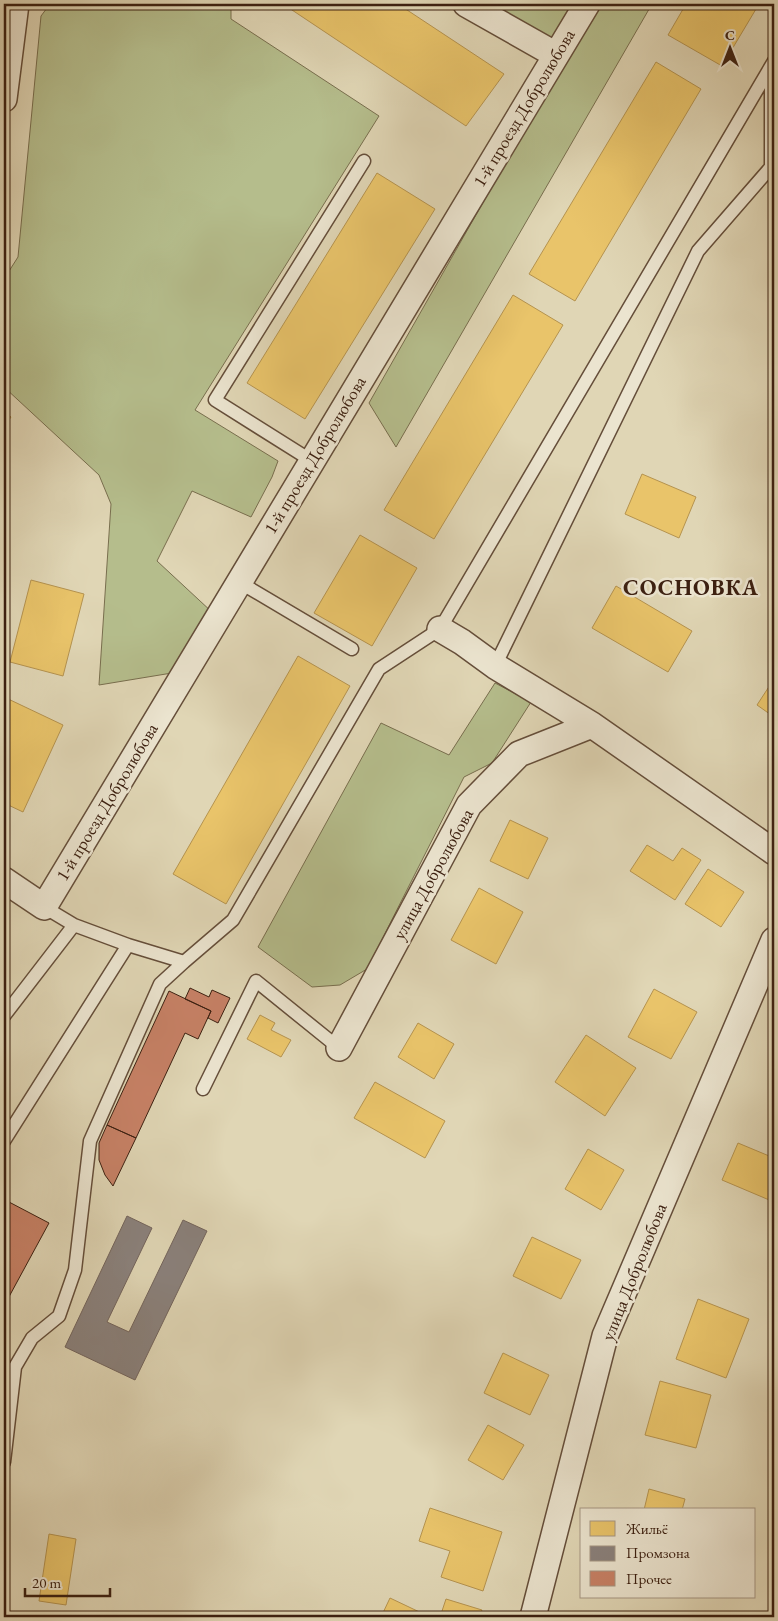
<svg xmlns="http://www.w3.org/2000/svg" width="778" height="1621" font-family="'EB Garamond',serif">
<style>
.green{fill:#b5bd8c;stroke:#786e4e}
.homes{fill:#e9c46a;stroke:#b5934f}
.industry{fill:#8a817c;stroke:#73645c}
.building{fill:#c78166;stroke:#3c2011}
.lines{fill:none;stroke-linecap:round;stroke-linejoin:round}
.lane-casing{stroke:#654e3a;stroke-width:15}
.street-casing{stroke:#654e3a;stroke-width:28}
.lane{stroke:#ebe4cf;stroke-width:12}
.street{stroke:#ebe4cf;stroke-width:25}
.labels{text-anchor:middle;stroke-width:5;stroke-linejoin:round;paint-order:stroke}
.street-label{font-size:18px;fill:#3c2011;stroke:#ebe4cf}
.district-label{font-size:22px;font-weight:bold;letter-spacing:1px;fill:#3c2011;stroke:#ebe4cf}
</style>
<rect width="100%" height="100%" fill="#e0d6b5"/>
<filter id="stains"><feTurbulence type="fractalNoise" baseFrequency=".004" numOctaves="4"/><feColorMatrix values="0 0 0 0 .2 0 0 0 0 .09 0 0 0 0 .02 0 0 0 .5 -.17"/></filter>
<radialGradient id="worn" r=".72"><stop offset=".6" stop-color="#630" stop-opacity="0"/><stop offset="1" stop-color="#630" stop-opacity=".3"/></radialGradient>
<!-- green -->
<path class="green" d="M50,4h181v15l148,97 -184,294 83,51 -6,16 -21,40 -59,-26 -35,70 56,52 -35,59 -79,13 12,-181 -12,-29 -95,-88v-108l14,-22 23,-241z
M485,4h167l-256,443 -27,-44 199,-350z
M495,683l36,19 -39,61 -28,14 -97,192 -27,16 -28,2 -54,-40 123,-224 68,32z"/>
<!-- homes -->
<path class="homes" d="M283,4h115l106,70 -38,52z
M686,4h73l-37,62 -54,-31z
M656,62l45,27 -126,212 -46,-27z
M377,173l58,36 -130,210 -58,-36z
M513,295l50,30 -129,214 -50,-29z
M4,411l7,6 -7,10z
M642,474l54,23 -17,41 -54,-24z
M360,535l57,33 -45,78 -58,-33z
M31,580l53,14 -21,82 -53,-14z
M616,586l76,45 -24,41 -76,-44z
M298,656l52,30 -124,218 -53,-30z
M774,679v38l-17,-12z
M4,697l59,28 -40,87 -19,-9z
M510,820l38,18 -20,41 -38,-18z
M647,845l26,16 9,-13 19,12 -26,40 -45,-29z
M708,869l36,23 -23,35 -36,-23z
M479,888l44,24 -27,52 -45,-24z
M654,989l43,23 -26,47 -43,-22z
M260,1015l15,8 -4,7 20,10 -10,17 -34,-18z
M418,1023l36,21 -20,35 -36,-22z
M586,1035l50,33 -31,48 -50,-34z
M375,1082l70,39 -20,37 -71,-40z
M738,1143l36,15v44l-52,-22z
M588,1149l36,21 -23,40 -36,-21z
M532,1237l49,23 -20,39 -48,-23z
M698,1299l51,20 -23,59 -50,-19z
M503,1353l46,22 -19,40 -46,-22z
M660,1381l51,14 -15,53 -51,-13z
M488,1425l36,20 -21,35 -35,-20z
M649,1489l36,10 -3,11h-38z
M430,1508l72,24 -19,59 -42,-14 9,-26 -31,-10z
M49,1534l27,5 -10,66 -27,-4z
M390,1598l40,19h-49z
M446,1599l36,11 -3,7h-39z"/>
<!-- industry -->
<path class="industry" d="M127,1216l25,12 -45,94 22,10 54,-112 24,11 -72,149 -70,-33z"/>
<!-- building -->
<path class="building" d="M190,988l19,9 3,-7 18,8 -12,25 -10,-5 3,-7 -26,-12z
M169,991l42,20 -13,28 -13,-6 -49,105 -29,-13z
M107,1125l29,13 -23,48 -8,-11 -6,-15v-17z
M9,1202l40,21 -45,83v-94z"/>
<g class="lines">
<!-- lane casing -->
<g class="lane-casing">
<path id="lane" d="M312,461l-97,-61 149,-239
M239,582l113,67
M495,666l203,-415 73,-84v-100
M128,945l56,17 49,-42 146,-251 61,-40 334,-568
M4,1016l70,-91
M203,1089l53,-108 83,67
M4,1141l124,-196 -54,-20 -30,-18
M4,1462l11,-95 17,-29 27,-22 16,-46 15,-129 70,-157 24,-22"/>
</g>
<!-- street casing -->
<g class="street-casing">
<path id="street" d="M466,4l90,51
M4,99l12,-95
M440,629l22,13 33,24 97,59 182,127
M4,880l40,27 543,-903
M339,1048l130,-243 50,-51 73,-29
M533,1617l72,-281 169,-396"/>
</g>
<!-- lane -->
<use href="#lane" class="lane"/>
<!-- street -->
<use href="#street" class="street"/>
</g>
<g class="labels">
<!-- street labels -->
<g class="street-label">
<text transform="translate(524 108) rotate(-59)" y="6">1-й проезд Добролюбова</text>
<text transform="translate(315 455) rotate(-59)" y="6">1-й проезд Добролюбова</text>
<text transform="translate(107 802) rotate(-59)" y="6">1-й проезд Добролюбова</text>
<text transform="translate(433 874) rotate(-61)" y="6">улица Добролюбова</text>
<text transform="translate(634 1272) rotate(-68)" y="6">улица Добролюбова</text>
</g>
<!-- district labels -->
<g class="district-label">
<text x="691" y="595">СОСНОВКА</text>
</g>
</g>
<!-- margin -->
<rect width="778" height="1621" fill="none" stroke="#e0d6b5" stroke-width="20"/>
<rect x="5" y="5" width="768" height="1611" fill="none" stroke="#3c2011" stroke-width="2.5"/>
<rect x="10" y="10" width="758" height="1601" fill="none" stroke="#3c2011"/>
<!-- legend -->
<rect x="580" y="1508" width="175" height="90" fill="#ebe4cf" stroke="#a59683"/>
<rect x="590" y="1521" width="25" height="15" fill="#e9c46a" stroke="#a59683"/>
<text x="626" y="1534" font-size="15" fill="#3c2011">Жильё</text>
<rect x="590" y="1546" width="25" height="15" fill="#8a817c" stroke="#a59683"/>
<text x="626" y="1558" font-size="15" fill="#3c2011">Промзона</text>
<rect x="590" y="1571" width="25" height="15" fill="#c78166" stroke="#a59683"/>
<text x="626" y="1584" font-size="15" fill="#3c2011">Прочее</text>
<!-- north arrow -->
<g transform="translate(730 48)" stroke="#ebe4cf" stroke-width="4" paint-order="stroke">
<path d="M0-4L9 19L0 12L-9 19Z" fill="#3c2011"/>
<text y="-8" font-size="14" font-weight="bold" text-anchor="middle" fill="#3c2011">С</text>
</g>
<!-- scale -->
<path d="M25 1588v8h85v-8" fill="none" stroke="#3c2011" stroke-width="2.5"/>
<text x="32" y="1588" font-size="15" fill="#3c2011" stroke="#ebe4cf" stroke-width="4" paint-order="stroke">20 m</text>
<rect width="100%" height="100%" filter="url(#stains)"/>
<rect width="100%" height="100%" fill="url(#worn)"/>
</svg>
